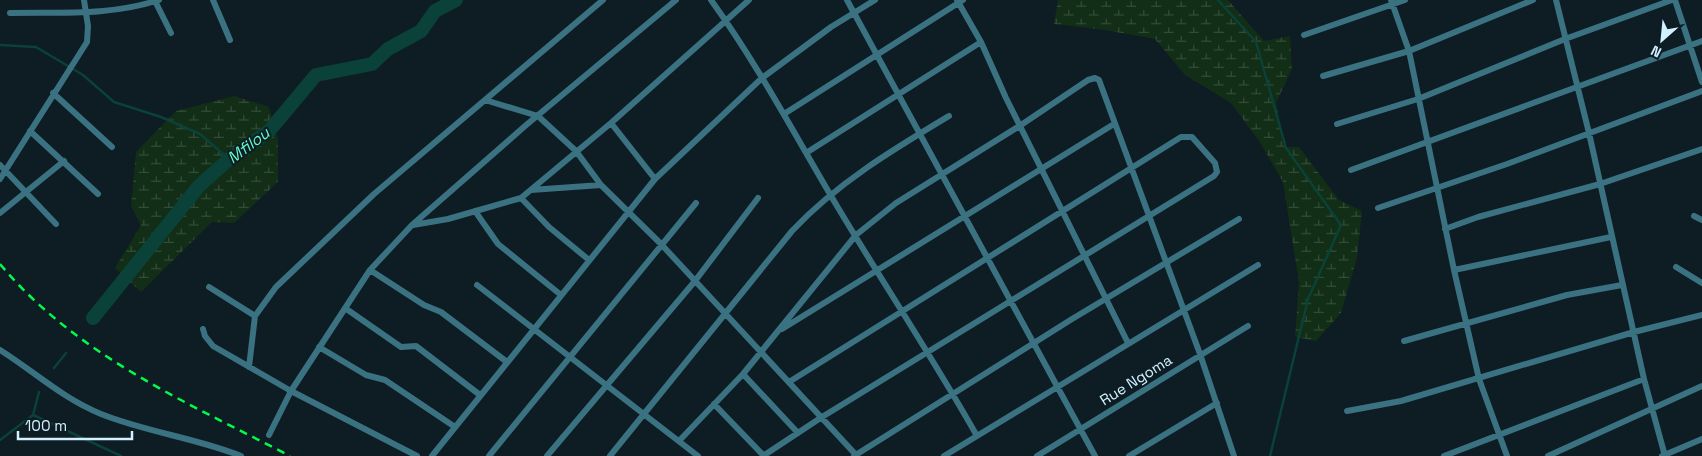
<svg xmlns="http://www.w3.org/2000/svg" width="1702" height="456" font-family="'Space Grotesk',sans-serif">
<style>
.wetland{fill:url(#wetland-marsh)}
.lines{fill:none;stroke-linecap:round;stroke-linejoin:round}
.stream{stroke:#0a4138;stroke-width:2.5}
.river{stroke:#0a4138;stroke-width:14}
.street{stroke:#3a7282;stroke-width:6}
.rail{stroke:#02fa4b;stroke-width:2.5;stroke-dasharray:8 6;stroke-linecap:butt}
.labels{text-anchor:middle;stroke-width:4;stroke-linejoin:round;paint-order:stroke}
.street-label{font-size:15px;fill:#d2f1ff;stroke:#0e1c24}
.water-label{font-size:16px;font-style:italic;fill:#61fec8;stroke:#0e1c24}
</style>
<defs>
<pattern id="wetland-marsh" width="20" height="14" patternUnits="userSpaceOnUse" patternTransform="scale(1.25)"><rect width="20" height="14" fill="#122e16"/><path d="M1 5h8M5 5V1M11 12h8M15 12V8" fill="none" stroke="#344d39"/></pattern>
</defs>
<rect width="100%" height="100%" fill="#0e1c24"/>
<!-- wetland -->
<path class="wetland" d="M1058,0h170l36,41 26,-5 2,33 -16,34 9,44h14l40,53 23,11 -5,47 -16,55 -25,28 -21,-4 4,-55 -16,-100 -24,-41 -28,-38 -46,-28 -30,-36 -50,-9 -51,-6z
M234,96l35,11 9,33v42l-44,41 -22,-1 -71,70 -26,-24 26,-43 -10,-19 5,-54 40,-41z"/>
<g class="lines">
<!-- stream -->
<path class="stream" d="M1218,0l38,42 30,106 55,77 -33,74 -38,157
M0,45l36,2 47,28 31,27 47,15 39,17 29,25
M54,368l12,-15
M33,415l88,41
M0,440l33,-25 6,-23"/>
<!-- river -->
<path class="river" d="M93,318l106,-132 30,-27 40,-28 47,-56 56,-11 16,-15 33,-18 14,-20 21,-11"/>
<!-- street -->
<path class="street" d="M213,0l17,40
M711,0c47,65 85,137 126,206 46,77 96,152 140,230
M847,0l248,456
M957,0l24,42 25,56 122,245
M1391,0l18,51 45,219 25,109 28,77
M1556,0l33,133 55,246 21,77
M1675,0l27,82
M155,1l16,32
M10,13c51,-1 100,3 149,-13
M1304,35l101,-35
M1323,76l86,-25 124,-51
M53,93l59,54
M485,100l53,16 38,35 25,34 60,59 196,212
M784,114l179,-114
M611,123l44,56
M1337,124l81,-25 147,-60 107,-39
M30,131l68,63
M806,153l175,-111
M0,165l56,59
M1351,170l351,-129
M0,179l87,-137 1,-16 -4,-26
M531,190l70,-5
M521,198l28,29 40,33
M1378,208l129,-44 195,-73
M475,211l23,33 63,51
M0,213l64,-52
M1694,216l8,4
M413,225l35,-6 73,-21 90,-75 138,-123
M1445,229l33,-12 122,-33 102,-35
M1676,267l26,16
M370,270l54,35 17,7 66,50
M1454,270l157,-33
M477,285l221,171
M209,287l46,29
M345,308l56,39 15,-1 64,49
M203,329l2,7 8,10 78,45 126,65
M782,329l332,-205
M1404,341l163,-46 55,-10
M319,347l47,28 19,5 70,47
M0,350c35,22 62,48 101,64 45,18 95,24 140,42
M249,367l6,-51 21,-29 98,-93 229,-194
M743,374l55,59
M714,404l50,52
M1347,411l54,-10 233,-69 68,-17
M269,435l22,-44 79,-121 42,-45 113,-99 151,-126
M679,441l64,-67 113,-139 40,-32 125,-78 67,-45 7,-2 4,2 101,274 34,102
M432,456l223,-277 107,-101 69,-51 44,-27
M489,456l207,-253
M547,456l148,-175 63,-83
M610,456l182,-225c45,-48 102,-82 157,-115
M763,456l59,-39 392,-241 3,-4 -2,-9 -23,-26h-11l-392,245
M854,456l218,-137 167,-100
M944,456l314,-191
M1037,456l211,-130
M1129,456l88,-53
M1444,456l200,-77
M1548,456l154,-70
M1662,456l40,-17"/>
<!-- rail -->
<path class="rail" d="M0,264c76,91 186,138 290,192"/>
</g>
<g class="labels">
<!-- street labels -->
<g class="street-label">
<text transform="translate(1136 380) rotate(-32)" y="5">Rue Ngoma</text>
</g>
<!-- water labels -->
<g class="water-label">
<text transform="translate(248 145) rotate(-37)" y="6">Mfilou</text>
</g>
</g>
<!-- north arrow -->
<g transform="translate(1662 40) rotate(207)" stroke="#0e1c24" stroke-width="4" paint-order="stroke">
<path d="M0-4L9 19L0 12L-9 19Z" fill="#d2f1ff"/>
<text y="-8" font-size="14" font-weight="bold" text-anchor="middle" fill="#d2f1ff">N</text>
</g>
<!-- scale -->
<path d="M18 431v8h114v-8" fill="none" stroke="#d2f1ff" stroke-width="2.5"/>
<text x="25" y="431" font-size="15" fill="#d2f1ff" stroke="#0e1c24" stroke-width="4" paint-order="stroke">100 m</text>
</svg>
